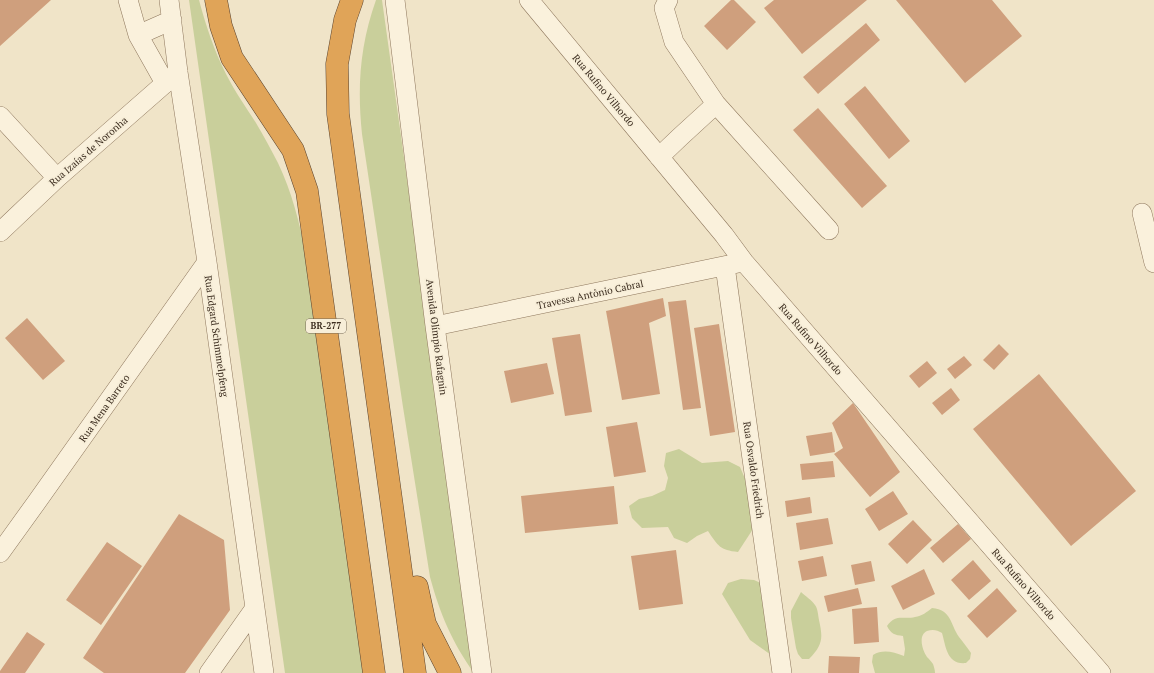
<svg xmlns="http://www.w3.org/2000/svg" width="1154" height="673" font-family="'PT Serif',serif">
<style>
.green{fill:#c9cf9b}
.building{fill:#cf9f7d}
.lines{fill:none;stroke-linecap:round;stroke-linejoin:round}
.minor-casing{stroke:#8d765c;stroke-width:20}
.highway-casing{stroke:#5b4430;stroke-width:23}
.minor{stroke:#faf1dc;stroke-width:19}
.highway{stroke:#e0a458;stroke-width:22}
.labels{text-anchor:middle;stroke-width:3.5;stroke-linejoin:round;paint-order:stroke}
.shield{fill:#f7eed8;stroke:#756857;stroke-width:1}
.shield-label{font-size:9px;font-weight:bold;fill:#3d2e20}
.street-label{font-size:10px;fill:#3d2e20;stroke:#f7eed8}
</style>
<rect width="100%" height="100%" fill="#f0e4c8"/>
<!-- green -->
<path class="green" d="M189,0h10c7,26 15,50 27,74 9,18 20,33 30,49 8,13 15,27 22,40 14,29 21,59 28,90l60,420h-81z
M376,0h6l94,673h-2c-22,-31 -34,-59 -44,-96l-27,-170 -41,-273c-5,-47 -2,-89 14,-134z
M679,449l23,14 26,-2 12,6 15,35 -2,27 -15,23c-18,-2 -20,-6 -30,-21l-11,5 -10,7 -13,-5 -6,-11 -26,1 -10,-10 -3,-12 10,-7 13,-3 13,-6 3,-12 -4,-12 2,-13z
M741,579l13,1 11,5 6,70 -21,-15 -28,-46 6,-11z
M801,592c4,4 11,8 14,13 3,4 3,10 4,15 4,18 4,25 -10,39h-7l-4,-5 -2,-6 -5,-30v-7z
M932,608c20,2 18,16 27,29 4,5 8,10 12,16l-1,6 -4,4c-19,2 -20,-16 -24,-30 -5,-3 -9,-4 -15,-2 -9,4 -5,19 0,26 2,2 4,4 6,7 1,3 2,6 2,9h-60l-3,-11 1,-7c10,-6 20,-3 31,1l1,-7 -2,-13c-8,-1 -12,-2 -16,-10 9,-13 16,-6 28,-9 7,-1 12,-5 17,-9z"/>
<!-- building -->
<path class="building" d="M0,0h51l-51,46z
M731,0h3l22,22 -29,28 -23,-24z
M774,0h93l-65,54 -38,-46z
M896,0h96l30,36 -57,47z
M866,23l14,17 -62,54 -15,-17z
M865,86l45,55 -21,18 -45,-55z
M818,108l69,78 -25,22 -69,-78z
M663,298l3,18 -17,7 11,71 -38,6 -16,-89z
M686,300l15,108 -18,2 -15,-108z
M27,318l38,43 -22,19 -38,-42z
M719,324l16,108 -25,4 -16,-108z
M580,334l12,78 -27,4 -13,-78z
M999,344l10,10 -15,16 -11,-10z
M964,356l8,9 -17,14 -8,-10z
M927,361l10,12 -18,15 -10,-12z
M547,363l7,31 -43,9 -7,-32z
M1039,374l97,117 -65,55 -98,-117z
M951,388l9,12 -18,15 -10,-12z
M853,403l47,69 -30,25 -36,-43 9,-6 -11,-25z
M637,422l9,50 -32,5 -8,-50z
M832,432l3,20 -25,4 -4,-20z
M833,461l2,16 -33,3 -2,-16z
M614,486l4,38 -93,9 -4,-37z
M893,491l15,23 -29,17 -14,-22z
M810,497l2,16 -25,4 -2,-16z
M179,514l45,26 6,70 -45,63h-81l-21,-15z
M828,518l5,26 -33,6 -4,-27z
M913,520l19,20 -25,24 -19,-20z
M958,524l13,15 -28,24 -13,-15z
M107,542l35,24 -41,59 -35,-25z
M676,550l7,54 -44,6 -8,-54z
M823,556l4,20 -25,5 -4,-20z
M973,560l18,21 -22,19 -18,-20z
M871,561l4,20 -20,4 -4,-20z
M924,569l11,25 -32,16 -12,-24z
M858,588l4,16 -34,8 -4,-16z
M997,588l20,23 -30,27 -20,-22z
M877,607l2,35 -25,2 -2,-35z
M27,632l18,12 -20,29h-25v-2z
M829,656l31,1 -1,16h-31z"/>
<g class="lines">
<!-- minor casing -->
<g class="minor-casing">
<path id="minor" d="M128,0l10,35 27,48
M169,0l9,72 29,190 57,411
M395,0l40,326 47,347
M529,0l195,235 20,27 357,411
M138,35l34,-15
M716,104l113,126
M0,116l57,62
M659,157l21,-20 36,-33 -42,-62 -10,-34 4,-8
M1142,213l12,50
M0,232l57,-54 121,-106
M725,266l57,407
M435,326l303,-63
M0,553l36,-50 171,-241
M209,673l46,-65"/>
</g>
<!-- highway casing -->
<g class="highway-casing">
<path id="highway" d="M216,0l5,26 11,32 61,92 14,41 67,482
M352,0l-7,20 -8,44 1,50 77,559
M417,587l8,37 25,49"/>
</g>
<!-- minor -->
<use href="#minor" class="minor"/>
<!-- highway -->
<use href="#highway" class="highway"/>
</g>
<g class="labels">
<!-- shield labels -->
<rect class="shield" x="306" y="319" width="40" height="14" rx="3"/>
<g class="shield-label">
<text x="326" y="329">BR-277</text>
</g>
<!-- street labels -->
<g class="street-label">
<text transform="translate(604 90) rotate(50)" y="4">Rua Rufino Vilhordo</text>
<text transform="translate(88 151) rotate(-41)" y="4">Rua Izaías de Noronha</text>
<text transform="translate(590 294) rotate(-12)" y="4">Travessa Antônio Cabral</text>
<text transform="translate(217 336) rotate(82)" y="4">Rua Edgard Schimmelpfeng</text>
<text transform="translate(437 337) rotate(83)" y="4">Avenida Olímpio Rafagnin</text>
<text transform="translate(811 339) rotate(49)" y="4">Rua Rufino Vilhordo</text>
<text transform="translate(104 408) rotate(-55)" y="4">Rua Mena Barreto</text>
<text transform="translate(754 470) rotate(82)" y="4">Rua Osvaldo Friedrich</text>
<text transform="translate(1024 584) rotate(49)" y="4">Rua Rufino Vilhordo</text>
</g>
</g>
</svg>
